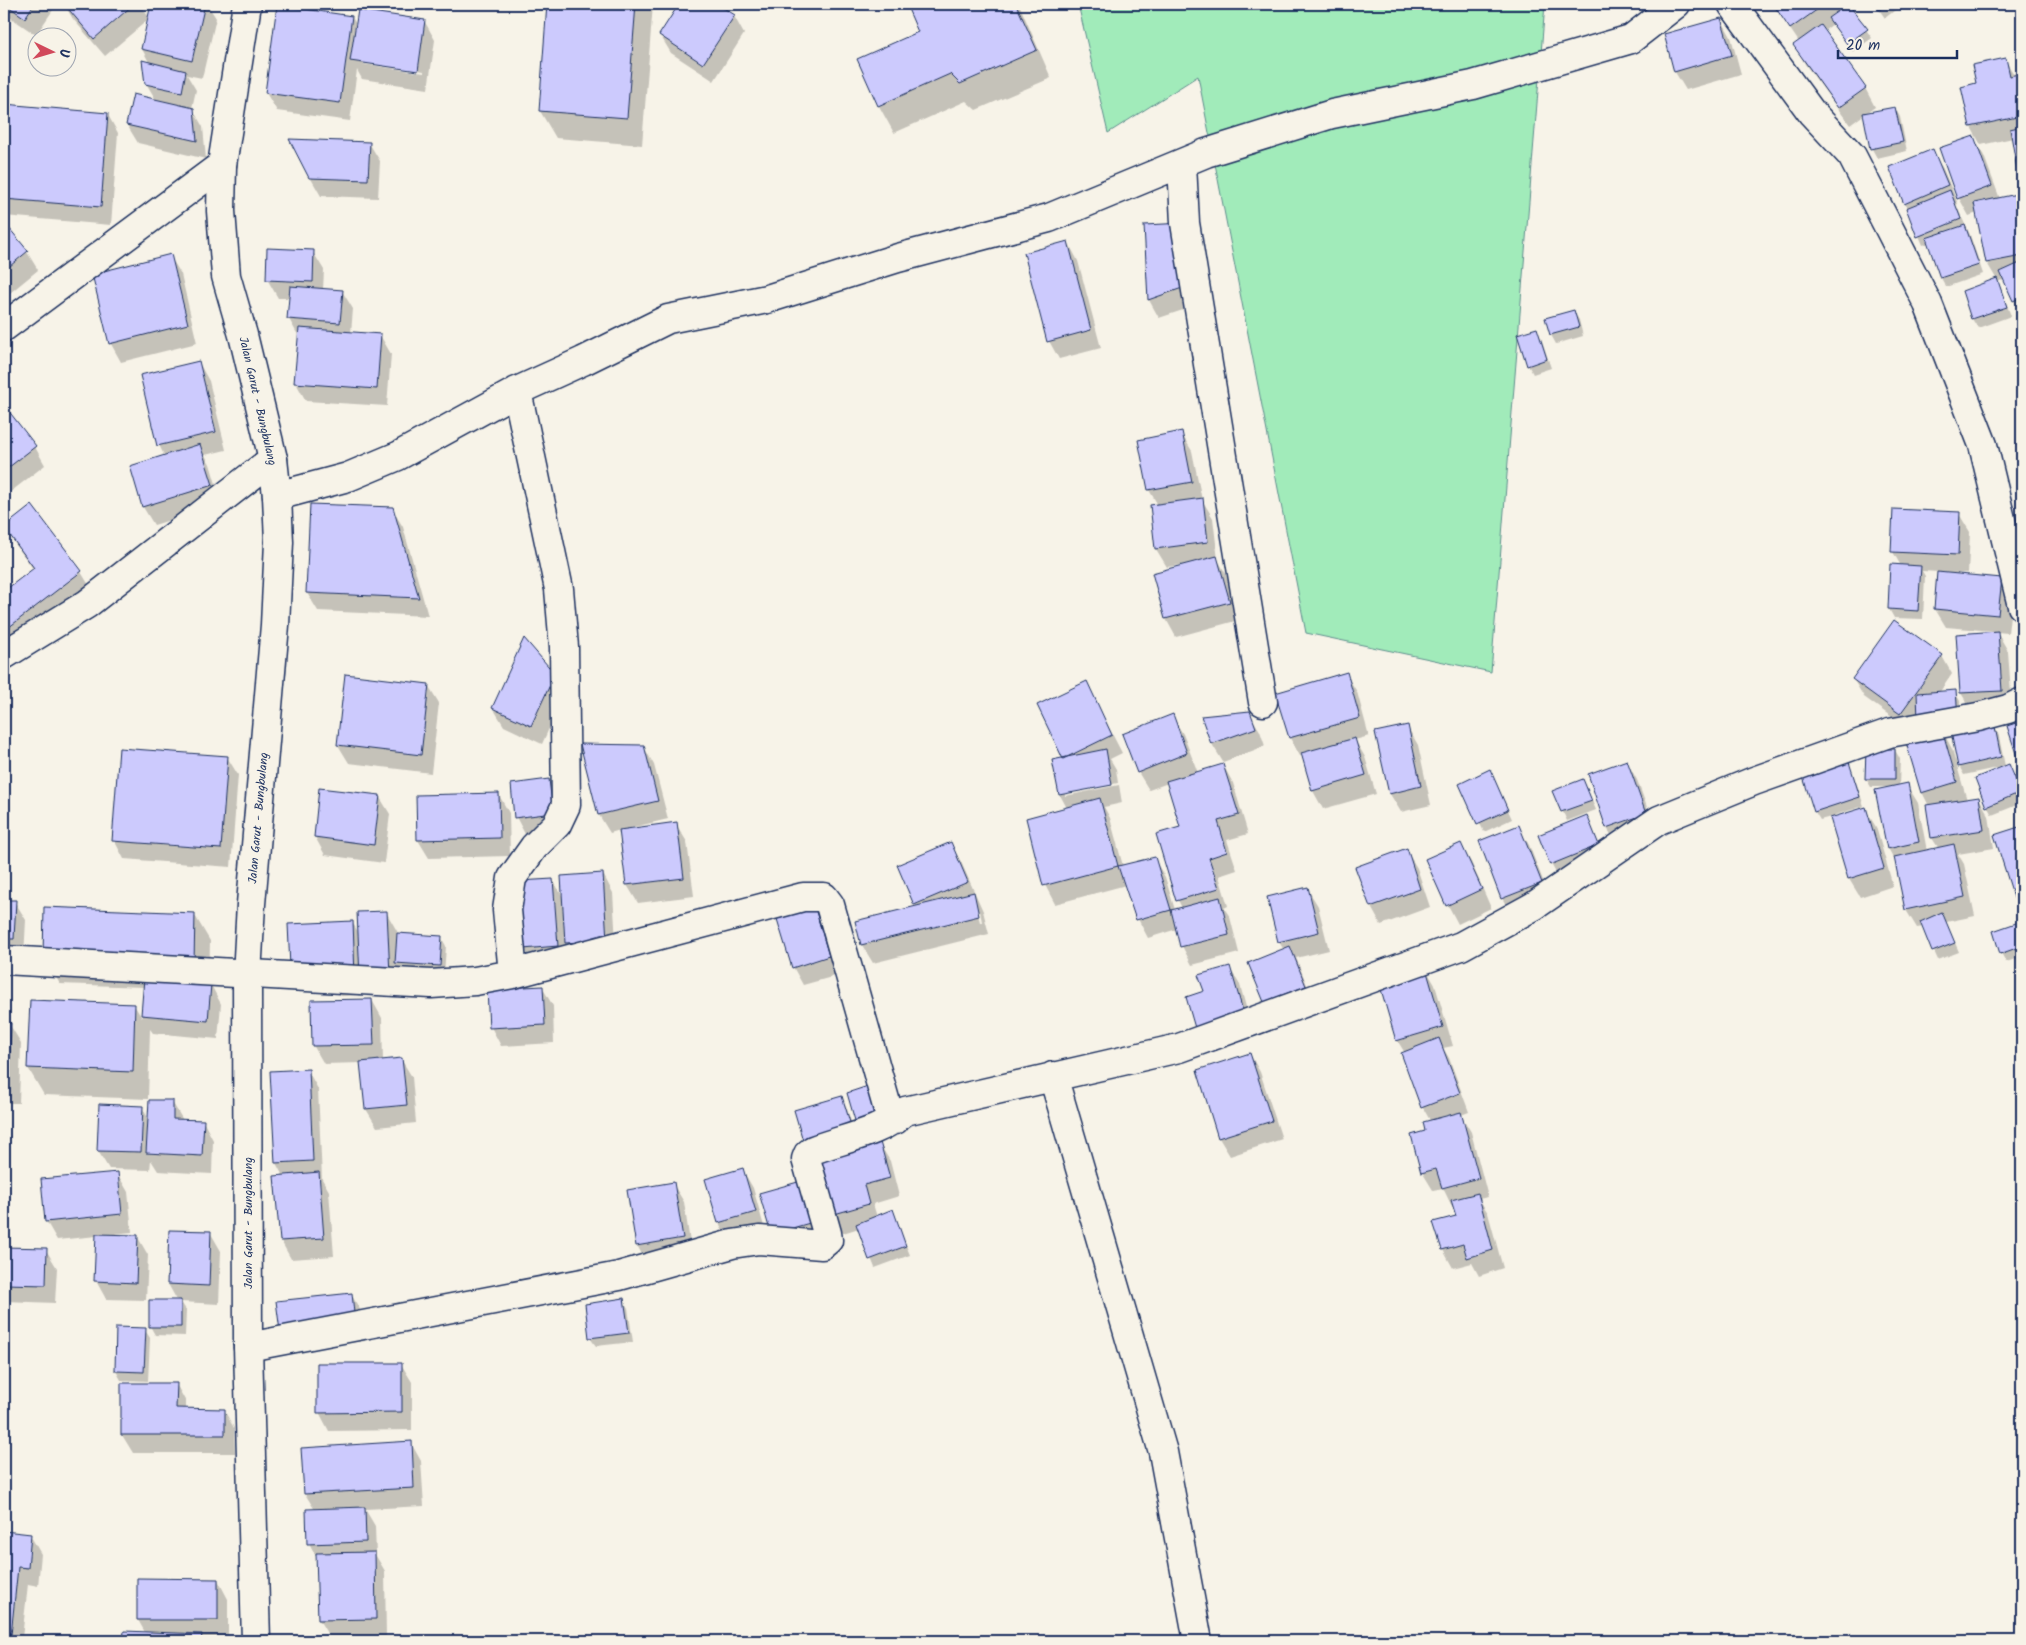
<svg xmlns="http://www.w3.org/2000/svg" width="2026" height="1645" font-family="Kalam,sans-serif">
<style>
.green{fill:#a1ebba;stroke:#5e8d8c}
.shadow{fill:#0003;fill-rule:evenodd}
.building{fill:#cccafd;stroke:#1b2f5e}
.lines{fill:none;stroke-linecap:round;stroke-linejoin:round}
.minor-casing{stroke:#1b2f5e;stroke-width:31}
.major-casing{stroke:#1b2f5e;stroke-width:31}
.minor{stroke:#f7f3e8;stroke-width:28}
.major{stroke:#f7f3e8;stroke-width:28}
.labels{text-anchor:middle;stroke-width:4;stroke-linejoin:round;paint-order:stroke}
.street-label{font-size:12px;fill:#1b2f5e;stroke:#f7f3e8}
</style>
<rect width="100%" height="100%" fill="#f7f3e8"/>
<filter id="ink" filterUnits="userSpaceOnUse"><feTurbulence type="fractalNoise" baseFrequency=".02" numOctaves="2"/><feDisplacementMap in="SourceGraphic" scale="10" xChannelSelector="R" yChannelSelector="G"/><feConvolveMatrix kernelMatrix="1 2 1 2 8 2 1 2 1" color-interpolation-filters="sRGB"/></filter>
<g filter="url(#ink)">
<!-- green -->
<path class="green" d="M1078,4h467l-54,668 -185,-39 -108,-557 -90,57z"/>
<!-- shadow -->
<path class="shadow" d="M4,4h53l-21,31 -32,-22z
M64,4h77l8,14 3,-14h55l9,14 -14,60 -15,-3 9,15 -4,18 11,19 3,32 -68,-16 -11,-18 29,-25 -10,-17 4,-19 -8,-15 7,-30 -44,37 -32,-37z
M549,4h104l-11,141 -86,-7 -16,-27z
M680,4h35l19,12 10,18 -30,47 -43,-28 -11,-18z
M907,4h112l32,74 -75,32 -10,-9 -72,32 -15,-27 41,-73z
M1773,4h78l1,6 20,28 -19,14 -20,-28 -9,7 41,57 10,19 -10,7 30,-6 5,9 7,34 -30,7 -5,-9 -7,-35 -15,11 -45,-61 -10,-19 4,-3z
M1875,4h28l-18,14z
M352,17l5,9 68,-4 10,18 -7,49 -66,-10 -5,-9 -7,51 -73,-10 -11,-18zM363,61l61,10v2l-61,-9z
M1721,19l10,18 10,37 -55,16 -11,-18 -10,-37z
M2005,60l10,16 7,-1v102l-4,-7 -5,-32 -32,7 -10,-18 7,-43z
M4,106l104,9 10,18 -7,92 -107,-9z
M1974,138l10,18 16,43 17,-4 5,10v113l-17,-38 -7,1 13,35 -33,12 -6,-9 -8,-27 33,-12 -10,-17 -10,-50 -8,3 -10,-18z
M369,143l11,18 -2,37 -57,-2 -11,-19z
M1932,151l11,18 15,35 -2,1 14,30 13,39 -37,13 -5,-9 -12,-35 -6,2 -18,-42z
M4,224l23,28 11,18 -33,27 -1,-2z
M1146,226l52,79 -39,13 -10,-18z
M1068,242l10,19 23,87 -42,11 -10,-18z
M313,252l11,18 -1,20 19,1 11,18 -2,24 29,2 11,19 -4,52 -81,-5 -10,-18 3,-46 -10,-18 2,-21h-13l-11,-19z
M170,256l11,18 16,69 -76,19 -10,-18z
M1573,311l6,9 4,16 -27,8 -5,-9 -5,-16z
M1536,329l5,9 10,30 -18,6 -5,-9z
M199,363l10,18 17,69 -21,5 5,9 12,40 -68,21 -11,-18 -12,-40 34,-10 -6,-12z
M4,407l31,40 10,18 -41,32z
M1181,433l11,18 10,49 11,18 5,42 9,16 12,44 -63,17 -10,-18 15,-52 -1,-2 -13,2 -11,-18 2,-44 -9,-15 -9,-49z
M32,507l49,65 11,18 -88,57v-55l30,-22 -18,-25 -11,-18z
M392,509l11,18 25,89 -110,-5 -11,-18z
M1959,514l11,18 -2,41h-10v2l43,4 11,18 -4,36 -11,-1 11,19 4,58 -40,2 -11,-18 -4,-58 36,-4 -47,-4 -11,-18 4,-37 -17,-1 3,5 -2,43 -29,-1 -5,-9 12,-43 -8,-14z
M524,640l41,53 -23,51 -38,-18 -11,-18z
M1942,656l10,18 -13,19 16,-1 5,9 2,26 -51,4 -47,-34 -11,-18z
M1346,674l11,18 12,44 -14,4 10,17 11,37 -53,15 -10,-18 -10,-36 -3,1 -10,-18 -13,-44z
M1086,683l36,70 -12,6 6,10 2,14 -53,10v3l54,-11 3,18 -18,4 6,11 13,48 31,-7 11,18 10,33 7,-2 -4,-8 4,-72 -14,-45 -19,7 -11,-18 34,-56 11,18 15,39 25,-8 10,18 15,51 -21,6 10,30 -18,6 9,30 -4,2 6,9 9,36 -47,12 -10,-19 -5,-17 -29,9 -10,-19 -12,-34 -71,19 -10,-19 22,-77 -7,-13 -7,-34 11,-2z
M428,685l11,18 -8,70 -82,-10 -11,-18z
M1249,713l11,18 5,15 -42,16 -11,-18 -9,-27z
M1993,724l5,8 7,34 8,8 9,22v7l-30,12 -5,-9 14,-39 -37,8 -5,-9z
M1407,726l11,19 13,60 -30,7 -11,-18z
M1942,730l10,19 15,51 12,-2 10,18 5,32 -36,6 6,10 11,52 -29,6 13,30 -21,8 -15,-33 -6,1 -11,-18 -10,-47 -8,-15 1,-61h-18l-5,-8 29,-29 5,9 -1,27 8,-1 11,18 9,48 12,-2 -7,-11 -3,-32 -7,-14z
M582,746l62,1 10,18 14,54 -38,9 1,2 45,-6 11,18 7,54 -56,7 -11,-18 -7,-55 -10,3 -11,-18z
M227,757l11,18 -7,92 -107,-8 -10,-19z
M1627,762l10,18 19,52 -38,14 -11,-18 -18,-53z
M1848,764l5,9 11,33 -29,9 1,3 29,-9 11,18 17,59 -33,11 -11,-18 -18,-62 -11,3 -5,-8z
M1494,779l18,40 -28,13 -23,-48z
M1583,780l13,30 -29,11 -13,-29z
M548,781l11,18 4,32 -37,5 -10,-19z
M499,795l10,18 1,43 -81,2 -11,-18v-43z
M379,796l11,18 -6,49 -59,-8 -10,-18z
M1591,826l12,28 -47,19 -5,-9z
M1518,827l11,18 22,56 -38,16 -11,-19z
M2022,828v85l-5,-9 -21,-68z
M951,844l10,18 22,49 6,23 -116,29 -11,-18 -5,-23 59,-15 -1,-3zM977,911h3l2,11h-2z
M1460,844l11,18 20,46 -33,16 -10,-19 -21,-45z
M1406,850l11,18 13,39 -49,18 -10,-18z
M603,874l10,19 4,66 -40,2 -11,-18 2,22 -33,2 -11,-19 29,-68 11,19z
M1307,888l11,18 11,44 -33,8 19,47 -39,15 -11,-18 -15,-39 34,-13 -5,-8z
M4,901l11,1 11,18 -2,37 -20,-1z
M815,909l10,18 14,48 -36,10 -10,-18z
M386,912l11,19v3l44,3 5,9 -2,29 -44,18 -28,2 -8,-14 1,14 -24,1 -8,-13 19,-61 8,13z
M194,914l16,27 -1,44h2l10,19 -3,35 -65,-6 -3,-4 -2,70 -104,-4 -16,-27 106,-63 8,13 2,-31 -84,-3 -16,-27z
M2022,923v34l-16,5 -5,-9 -7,-21z
M1424,966l11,19 18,61 -10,2 6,10 20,54 -8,3 10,17 17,65 -9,2 9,14 15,55 -24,8 -7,-13 -19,5 -10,-18 14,-33 -14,-29 -10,2 -11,-18 5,-40 4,-10 -8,-14 -21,-54 3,-1 -8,-13z
M1229,967l11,18 12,44 -47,-37z
M542,987l11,19 1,37 -53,3 -10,-19z
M372,1000l10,18 1,43 18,-2 11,18 4,46 -39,4 -11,-18 -5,-46 -37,1 -11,-19z
M4,1024l6,1 11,18 -2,60h-15z
M1250,1054l10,18 22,67 -52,17 -11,-18 -21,-67z
M308,1071l10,18 4,90 7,12 5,65 -43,3 -10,-18 2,-65 -7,-13z
M841,1098l5,8 10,32 -51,5z
M172,1102l11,18 20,1 10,19 -1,34 -54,-3 -7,-11 -1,10 -41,-1 -11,-18 44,-44 7,13z
M879,1143l11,18 9,35 -26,8 4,13 15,-6 18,44 -35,13 -16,-40 -16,5 -10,-18z
M742,1169l11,19 12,42 -36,11 -10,-18z
M117,1173l11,19 4,40 -18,2v2h23l11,19 -2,45 -40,-1 -10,-18 1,-45 -40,4 -11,-19z
M805,1182l22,57 -55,-6z
M673,1184l11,18 8,54 -45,8 -10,-19z
M210,1232l11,19 -2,53 -38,-2 5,8 -1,26 -30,-1 -5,-9 28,-24 -10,-18z
M4,1248l42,2 11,18 -2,35 -50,-2 -1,-2z
M351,1294l11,19 3,28 -74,8z
M623,1300l5,8 5,34 -37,4 -6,-8z
M145,1330l5,8 -2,43 -27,-1 -5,-9z
M401,1364l11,18v48l-83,1 -10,-19z
M176,1384l10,18v8h38l10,18 1,25h-102l-11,-18z
M411,1443l10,18 3,45 -59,3 10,17 1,30 9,15 1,66 -56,1 -11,-18 -2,-62 -8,-15 6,-33 -10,-16z
M4,1533l26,2 11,19 -3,32 -10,-2 -6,54h89l2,3h-109z
M218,1580l10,19v39h-26l2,3h-79v-8l21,1 -8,-14z"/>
<!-- building -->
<path class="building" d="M5,4h29l-9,14z
M64,4h70l-40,35z
M151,4h54l-13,57 -51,-12z
M547,4h89l-9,114 -88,-7z
M679,4h38l18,11 -32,49 -44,-29z
M906,4h110l21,46 -77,34 -10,-10 -72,32 -21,-47 61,-27z
M1773,4h52l-35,25z
M1848,4l20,25 -21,15 -19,-26z
M1875,4h12l-8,6z
M277,5l75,11 -12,87 -75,-10z
M358,10l67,10 -7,51 -68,-10z
M1721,18l11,37 -58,17 -10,-38z
M1821,25l45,63 -28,20 -45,-63z
M2006,58l4,18 12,-3v43l-52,11 -9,-40 15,-4 -4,-18z
M142,60l44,11 -4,21 -37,-8z
M133,94l61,14 3,33 -71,-16z
M4,104l104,9 -7,94 -97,-8z
M1895,107l8,35 -33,7 -7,-36z
M2022,126v43l-5,1 -7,-41z
M1974,136l18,50 -35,13 -18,-51z
M289,139l81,3 -2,38 -59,-2z
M1933,149l15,36 -44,19 -15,-37z
M1950,190l11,29 -44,18 -11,-29z
M2017,194l5,23v39l-36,7 -12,-60z
M4,222l24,29 -24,20z
M1185,223l3,63 -40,14 -4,-75z
M1965,225l14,40 -39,13 -14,-40z
M1068,241l23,89 -44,12 -23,-89z
M267,248l47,2 -1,32 -47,-2z
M171,254l17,70 -79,20 -17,-70z
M2022,262v35l-9,4 -13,-29z
M1997,278l10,29 -36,12 -9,-28z
M290,286l53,4 -3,33 -53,-4z
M2022,305v17l-5,-15z
M1574,310l5,17 -29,8 -5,-17z
M299,328l82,6 -4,55 -83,-6z
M1537,328l10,31 -20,7 -10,-32z
M199,361l17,71 -59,14 -17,-71z
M4,405l32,41 -32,25z
M1182,431l10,51 -44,8 -10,-50z
M200,444l13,41 -71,22 -12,-41z
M1203,498l5,44 -53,7 -5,-44z
M310,504l83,3 26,91 -113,-5z
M32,505l50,66 -78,60v-40l30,-23 -30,-41z
M1893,509l67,3 -2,43 -67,-3z
M1217,556l13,46 -65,17 -13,-46z
M1890,564l31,2 -3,45 -30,-2z
M1937,572l65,6 -4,37 -64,-6z
M1894,620l49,35 -43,59 -48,-35z
M1998,631l4,60 -42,2 -4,-59z
M524,638l31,36 -24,52 -39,-18z
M1347,672l13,46 -71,20 -14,-45z
M345,674l84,10 -8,71 -84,-10z
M1087,681l25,54 -49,24 -26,-54z
M1956,690l2,28 -40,3 -1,-28z
M1250,711l6,17 -45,16 -10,-28z
M1173,714l14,39 -50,20 -15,-39z
M2022,721v48h-1l-14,-43z
M1994,722l7,35 -43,10 -7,-35z
M1408,725l13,61 -32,8 -14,-62z
M1942,729l15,53 -36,11 -16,-54z
M1355,738l11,37 -54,16 -11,-38z
M580,744l64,1 14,56 -60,14z
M119,748l109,8 -7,93 -109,-8z
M1106,749l6,36 -53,10 -7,-35z
M1866,749h29v30h-30z
M1627,760l19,54 -40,14 -18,-54z
M1849,762l11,35 -46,15 -11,-35z
M1223,764l16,51 -21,6 9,31 -18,6 10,30 -43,13 -20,-67 24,-7 -14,-46z
M2009,764l12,28 -35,15 -11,-29z
M1490,769l18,41 -31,14 -18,-40z
M549,779l4,34 -39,5 -3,-34z
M1583,779l9,22 -31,11 -9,-21z
M1908,783l11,59 -32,7 -12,-59z
M319,788l61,7 -6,50 -60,-8z
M499,793l1,45 -83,2 -1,-45z
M1979,797l5,33 -53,8 -5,-33z
M1100,798l18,68 -75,20 -17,-68z
M1866,807l18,61 -36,11 -18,-61z
M1587,815l12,30 -49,20 -12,-30z
M677,822l7,56 -58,7 -7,-55z
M1519,825l23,58 -41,16 -22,-58z
M2022,826v76l-6,2 -22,-69z
M951,842l17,40 -54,23 -17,-40z
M1461,843l21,46 -36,17 -21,-47z
M1954,844l11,53 -60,13 -11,-53z
M1407,848l13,41 -50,18 -15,-40z
M1155,857l16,53 -35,10 -18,-54z
M603,873l4,68 -42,2 -4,-67z
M553,879l5,67 -35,3 -4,-68z
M1308,887l11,45 -41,10 -11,-45z
M974,892l5,24 -118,29 -6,-24z
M1220,897l9,38 -49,12 -9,-37z
M4,900h12l-2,39h-10z
M44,907l151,6 -1,50 -151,-6z
M815,908l14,48 -37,12 -15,-49z
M387,911l3,64 -30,2 -3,-65z
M1942,912l13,31 -23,9 -12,-30z
M353,921l2,56 -65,-10 -2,-43z
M2022,921v25l-22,8 -7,-23z
M397,933l45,3 -2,30 -45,-3z
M1290,946l16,40 -42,16 -16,-39z
M1425,965l18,62 -47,14 -18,-62z
M1230,966l13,45 -48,17 -9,-31 18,-6 -6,-16z
M144,978l67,6 -3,37 -67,-6z
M543,986l2,39 -56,3 -2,-39z
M372,999l2,46 -62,1 -1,-46z
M30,1000l105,4 -2,68 -106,-4z
M4,1023h7l-2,62h-5z
M1439,1038l21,55 -39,15 -20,-55z
M1250,1053l22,68 -54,17 -21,-68z
M402,1058l5,47 -42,4 -5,-47z
M309,1069l4,92 -38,2 -5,-92z
M871,1085l9,33 -24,6 -9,-31z
M842,1096l10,33 -48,15 -10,-34z
M149,1100h24v19l31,1 -2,36 -56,-3z
M99,1104l44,2 -2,46 -44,-1z
M1461,1112l18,66 -37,10 -6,-19 -15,4 -10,-38 14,-4 -2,-9z
M880,1142l10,36 -26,7 5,19 -38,11 -14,-55z
M743,1168l13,44 -38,11 -13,-44z
M118,1172l4,42 -77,8 -4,-43z
M319,1172l5,66 -44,3 -6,-65z
M805,1180l12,41 -46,13 -12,-41z
M674,1182l9,56 -47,8 -9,-56z
M1478,1193l15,57 -26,8 -4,-14 -21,6 -9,-28 23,-6 -5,-16z
M893,1209l13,37 -37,14 -13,-36z
M169,1230l42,1 -2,55 -42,-2z
M96,1234l42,1 -2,48 -42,-2z
M4,1247l43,1 -1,37 -42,-1z
M352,1293l3,30 -75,8 -4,-30z
M624,1298l5,35 -40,5 -4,-34z
M149,1300h32v27h-32z
M116,1327l30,1 -2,44 -29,-1z
M317,1363h85v49l-85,1z
M121,1383h56l-1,25 49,1v26h-104z
M412,1441l2,47 -110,6 -3,-46z
M365,1507l1,35 -59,2 -1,-35z
M4,1531l27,3 -3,34 -10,-1 -7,68 -7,-1z
M375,1552l1,67 -58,1 -2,-67z
M137,1578l81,1v41h-81z
M124,1631l78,3 -1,7h-78z
M111,1636v5h-101l-1,-4z"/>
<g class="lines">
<!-- minor casing -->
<g class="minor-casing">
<path id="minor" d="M1732,4l80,109 40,43 76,148 55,141 39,161
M1182,164l3,59 78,479
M4,327l218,-162
M277,496l71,-19 50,-21 119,-65 66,-30 85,-42 99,-20 131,-41 151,-40 157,-65 126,-39 141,-29 158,-46 45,-35
M4,655l83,-51 186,-145
M4,960l427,24 44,-3 38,-7 290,-77h21l6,8 58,205 7,10
M513,974l-6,-64 5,-32 22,-31 23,-23 9,-19 -2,-158 -5,-58 -42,-198
M1053,1076l110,376 35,189
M248,1347l371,-71 113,-32 27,-4 63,5 6,-5 -1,-7 -21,-74 2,-5 5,-4c31,-12 65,-16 92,-39l274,-63 282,-102 73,-40 125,-86 95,-39 135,-48 89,-16 30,-8 14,-7"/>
</g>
<!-- major casing -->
<g class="major-casing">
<path id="major" d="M247,4l-25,161 -1,46 5,65 17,59 30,124 4,37 2,46 -4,83 -24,279 -4,71 1,372 8,294"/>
</g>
<!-- minor -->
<use href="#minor" class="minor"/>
<!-- major -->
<use href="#major" class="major"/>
</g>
</g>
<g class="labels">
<!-- street labels -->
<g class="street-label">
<text transform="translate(258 401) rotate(77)" y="4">Jalan Garut - Bungbulang</text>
<text transform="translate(258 818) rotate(-85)" y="4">Jalan Garut - Bungbulang</text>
<text transform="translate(248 1223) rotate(-90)" y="4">Jalan Garut - Bungbulang</text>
</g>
</g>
<!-- margin -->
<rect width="2026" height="1645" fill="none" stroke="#f7f3e8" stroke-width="20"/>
<rect x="10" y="10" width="2006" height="1625" fill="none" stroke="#1b2f5e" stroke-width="2" filter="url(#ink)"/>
<!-- north arrow -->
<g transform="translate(52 52) rotate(95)"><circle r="24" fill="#f7f3e8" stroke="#9fa5b1"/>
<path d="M0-4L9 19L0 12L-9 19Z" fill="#d1495b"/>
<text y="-8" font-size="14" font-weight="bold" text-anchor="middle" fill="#1b2f5e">U</text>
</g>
<!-- scale -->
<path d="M1838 50v8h119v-8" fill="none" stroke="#1b2f5e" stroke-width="2.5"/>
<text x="1846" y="50" font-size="15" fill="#1b2f5e" stroke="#f7f3e8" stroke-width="4" paint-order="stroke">20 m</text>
</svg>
